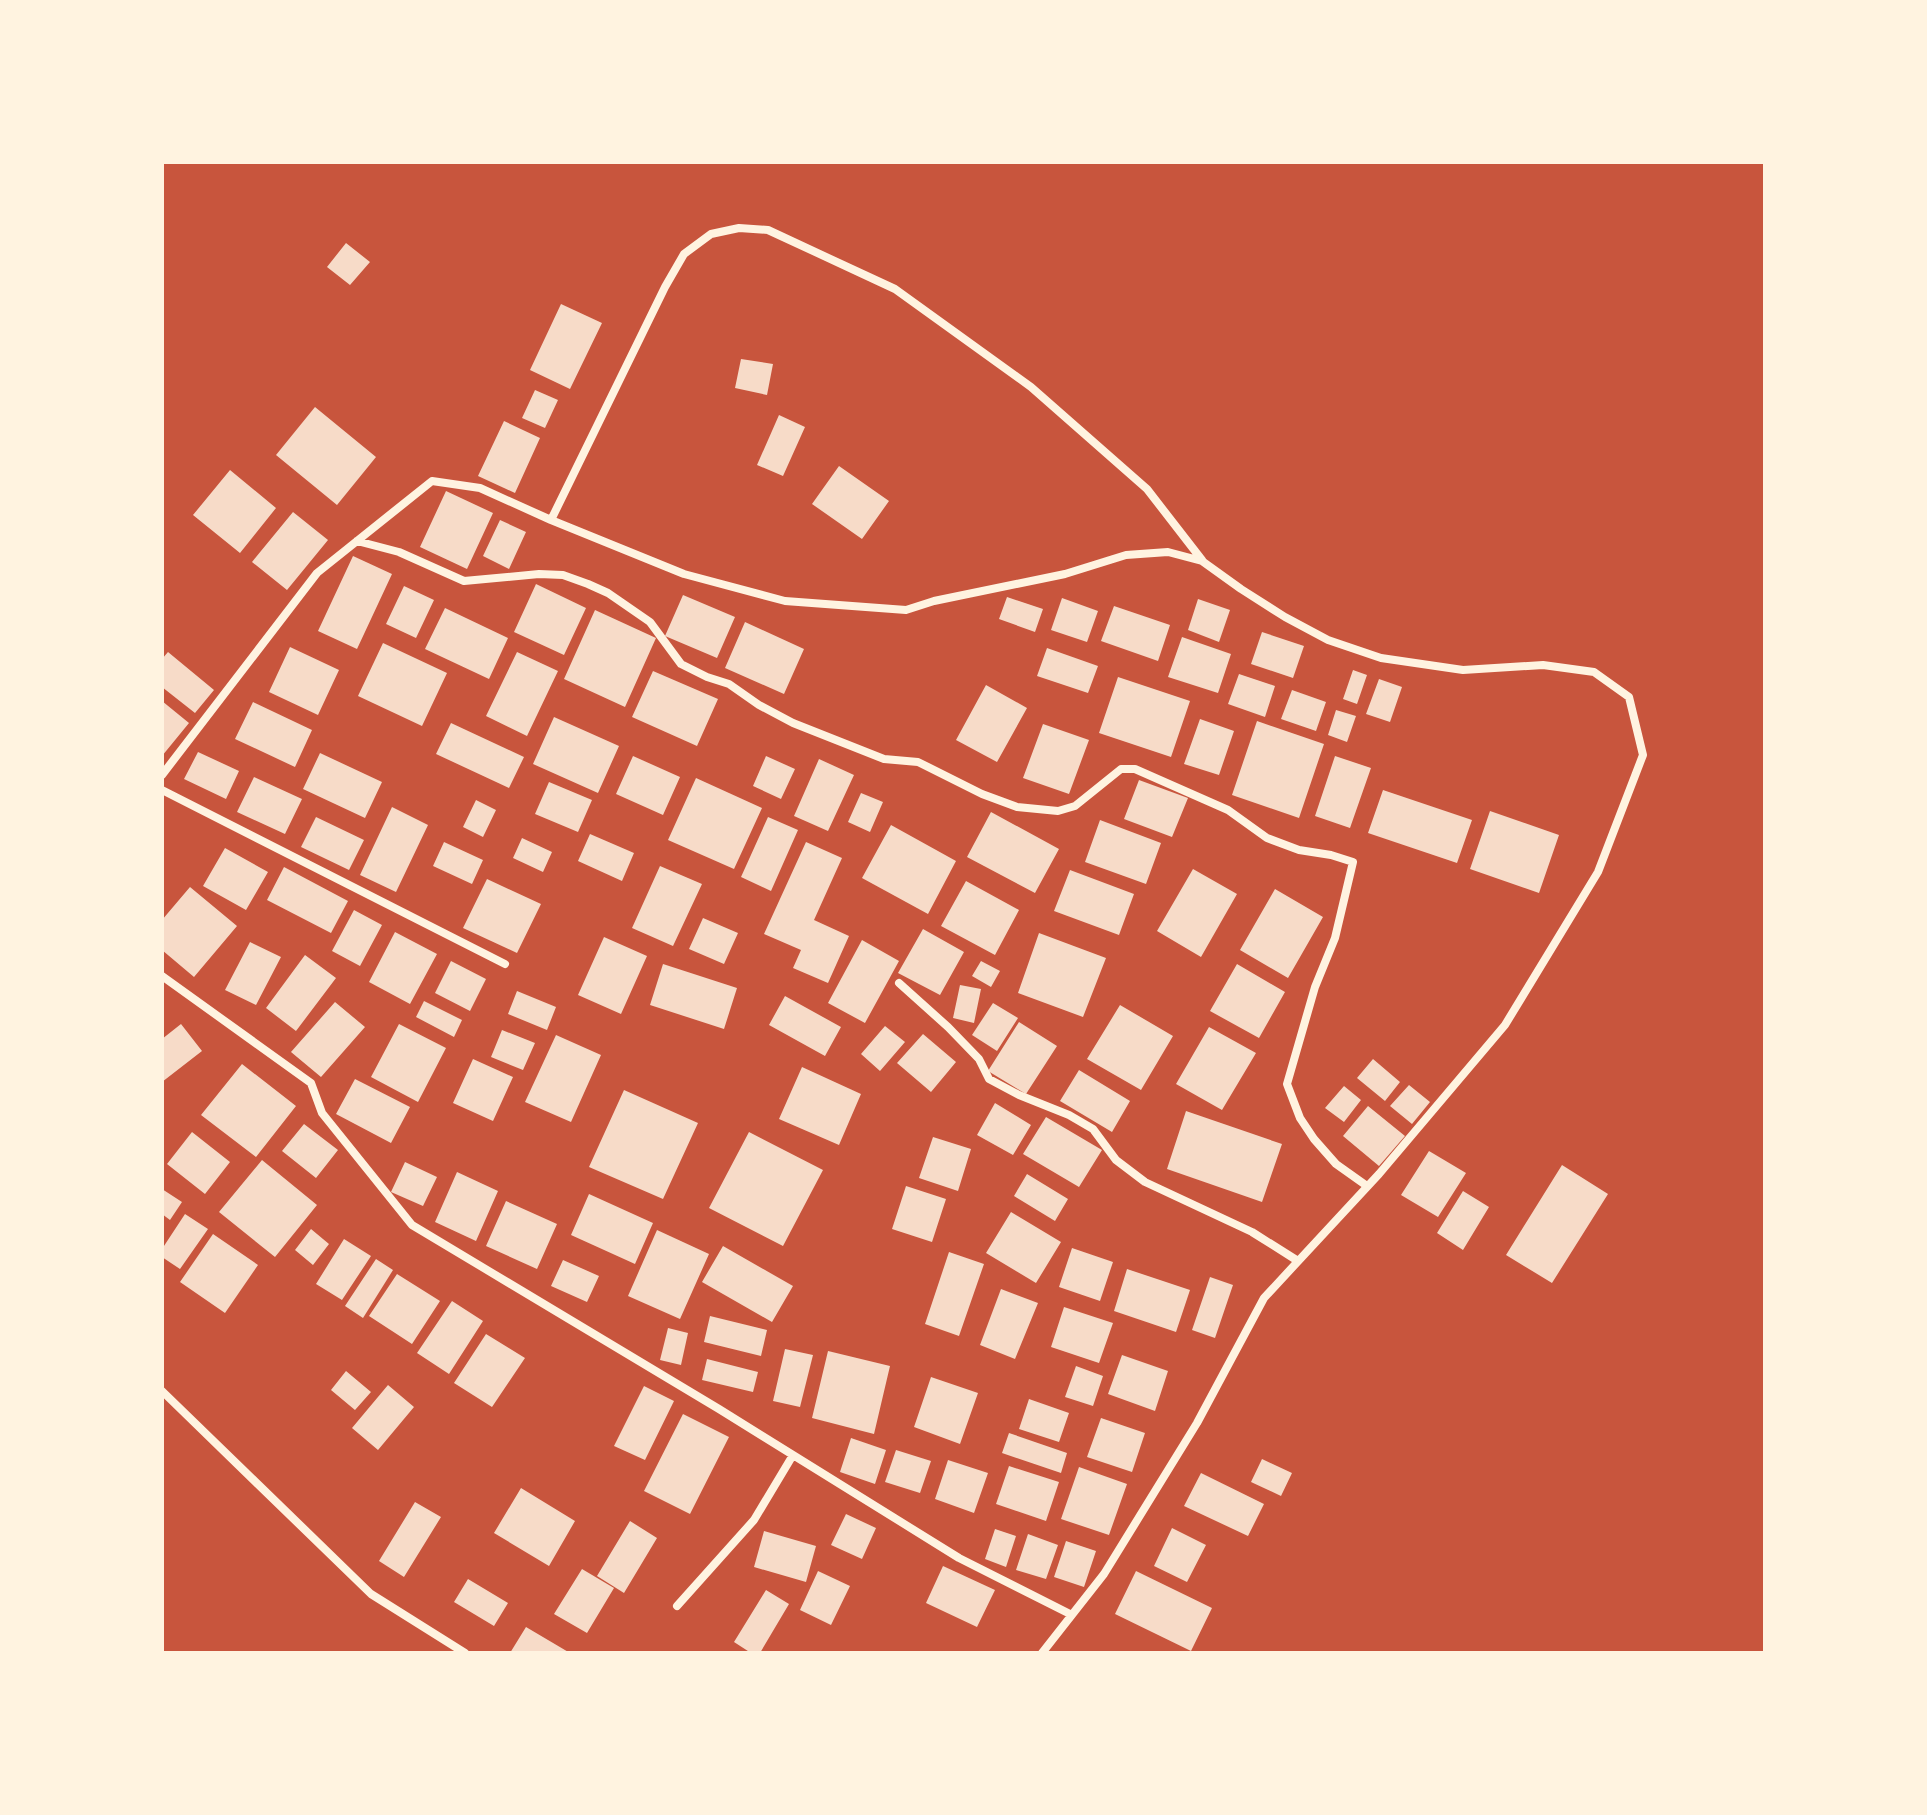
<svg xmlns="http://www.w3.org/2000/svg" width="1927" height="1815" font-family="'Nunito Sans',sans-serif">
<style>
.building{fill:#f7dbc8}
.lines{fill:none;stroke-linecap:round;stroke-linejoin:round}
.minor{stroke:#fff3e0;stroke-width:8}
</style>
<rect width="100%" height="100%" fill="#c8553d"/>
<!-- building -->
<path class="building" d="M346,243l24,19 -20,23 -23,-18z
M561,304l41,19 -32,66 -40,-19z
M741,359l32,5 -6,31 -32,-7z
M535,390l23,10 -13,28 -23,-10z
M315,407l61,50 -39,48 -61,-50z
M779,415l26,12 -22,49 -26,-11z
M504,421l36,17 -25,55 -37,-17z
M839,466l50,35 -27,38 -50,-35z
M230,470l46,38 -36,45 -47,-38z
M446,491l47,22 -26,56 -47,-22z
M293,512l35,28 -41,50 -35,-28z
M500,520l26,12 -17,37 -26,-13z
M353,556l39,18 -35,75 -39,-18z
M536,584l50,24 -22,47 -50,-23z
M404,586l30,14 -18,38 -30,-14z
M683,595l52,22 -18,41 -52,-22z
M1007,597l36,12 -8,23 -36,-13z
M1062,598l36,13 -11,31 -36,-12z
M1198,599l32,11 -11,32 -31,-12z
M1114,606l56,19 -12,36 -57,-20z
M445,608l63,30 -19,41 -64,-30z
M595,610l61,28 -31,69 -61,-28z
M745,622l59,27 -20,45 -59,-26z
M1262,632l42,14 -11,32 -42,-14z
M1182,637l49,17 -13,39 -50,-16z
M383,643l64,30 -25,53 -64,-30z
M290,647l49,23 -21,45 -49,-23z
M1047,648l51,18 -10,27 -51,-17z
M168,652l46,38 -19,23 -33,-26v-28z
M517,652l41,19 -31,65 -41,-20z
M1353,670l14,5 -10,29 -14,-5z
M653,671l65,28 -21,47 -65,-29z
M1239,674l36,12 -10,31 -37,-13z
M1118,677l72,24 -19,56 -72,-24z
M1379,679l23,8 -12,35 -24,-8z
M986,685l41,23 -30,54 -41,-22z
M1292,690l34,12 -10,29 -35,-12z
M162,701l27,22 -27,33z
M253,702l59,28 -17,37 -60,-28z
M1336,710l20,6 -9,26 -19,-7z
M554,717l65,29 -21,47 -65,-29z
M1200,719l34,12 -15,44 -35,-11z
M1257,721l67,23 -25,74 -67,-23z
M451,723l73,34 -15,31 -73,-34z
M1043,724l46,16 -20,54 -46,-16z
M198,752l41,19 -13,28 -42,-20z
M320,753l62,29 -17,36 -62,-29z
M633,756l47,21 -17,38 -47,-21z
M766,756l29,13 -14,30 -28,-13z
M1335,756l36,12 -21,60 -35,-12z
M819,759l35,16 -26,56 -34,-15z
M254,777l48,22 -17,35 -48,-22z
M696,778l66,30 -28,61 -66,-29z
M1139,780l49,18 -16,39 -48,-18z
M549,782l43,18 -14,32 -43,-18z
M1383,790l89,30 -15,43 -89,-30z
M861,793l22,9 -13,30 -22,-10z
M476,800l20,10 -13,27 -20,-10z
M392,807l36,18 -32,67 -36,-17z
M1490,811l69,24 -20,58 -69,-24z
M991,812l68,37 -24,44 -68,-36z
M316,817l48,23 -15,30 -48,-23z
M768,817l30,13 -27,61 -30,-14z
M1100,820l61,23 -15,41 -61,-22z
M891,825l65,36 -28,53 -66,-36z
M590,834l44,19 -12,28 -44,-20z
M522,838l30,14 -9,20 -30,-14z
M444,842l39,18 -11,24 -39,-18z
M806,842l36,16 -28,62 35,16 -21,47 -35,-15 8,-18 -37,-16z
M225,848l43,24 -22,38 -43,-24z
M660,866l42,18 -29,62 -41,-18z
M284,867l64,34 -17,32 -64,-33z
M1193,869l44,25 -36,63 -44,-26z
M1070,870l64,24 -15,41 -65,-24z
M487,879l54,25 -24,49 -54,-25z
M966,881l53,29 -24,45 -54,-29z
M190,887l47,39 -43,51 -32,-27v-30z
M1275,889l48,28 -35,61 -48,-28z
M354,910l28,15 -22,41 -28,-15z
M703,918l35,15 -14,31 -35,-15z
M923,929l41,23 -24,43 -42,-22z
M395,932l42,22 -27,50 -41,-22z
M1039,933l67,25 -23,59 -65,-24z
M604,937l43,19 -26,58 -43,-19z
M862,940l37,21 -34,62 -37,-20z
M250,942l31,15 -25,48 -31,-15z
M305,955l31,23 -40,53 -30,-23z
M451,961l35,18 -16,32 -35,-18z
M981,961l19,10 -9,16 -19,-11z
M663,964l74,24 -13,41 -74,-24z
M1237,964l48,28 -26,46 -49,-27z
M960,985l21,4 -7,34 -21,-5z
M517,991l39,16 -9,23 -39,-16z
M785,996l56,31 -16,29 -56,-31z
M424,1001l38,19 -8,17 -38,-20z
M335,1002l30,25 -44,50 -30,-25z
M993,1003l25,15 -21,33 -25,-16z
M1120,1005l53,31 -32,54 -54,-31z
M1019,1022l38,24 -31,48 -38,-23z
M181,1024l21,27 -40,31v-43z
M399,1024l47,24 -28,54 -47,-25z
M885,1026l20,16 -25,29 -19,-17z
M1209,1027l47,26 -34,57 -46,-26z
M502,1030l33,13 -12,27 -32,-13z
M923,1034l33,28 -25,30 -34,-29z
M556,1035l45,20 -30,67 -46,-20z
M473,1059l40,18 -20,44 -40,-18z
M1373,1059l27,23 -15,19 -28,-23z
M242,1064l54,42 -40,51 -55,-42z
M802,1067l59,27 -22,51 -60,-26z
M1079,1070l51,31 -18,31 -52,-31z
M355,1079l55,28 -19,36 -55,-29z
M1409,1085l21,17 -18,22 -22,-18z
M1344,1086l17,14 -17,22 -19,-14z
M624,1090l74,33 -35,76 -74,-32z
M995,1103l36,22 -18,30 -36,-20z
M1368,1106l37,30 -26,30 -36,-30z
M1186,1111l96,33 -20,58 -95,-33z
M1046,1117l56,33 -23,37 -56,-33z
M304,1124l34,26 -22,28 -34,-27z
M192,1132l38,30 -25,32 -38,-30z
M749,1132l74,38 -40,76 -74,-38z
M933,1137l38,12 -13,42 -39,-13z
M1429,1151l37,22 -28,44 -37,-22z
M262,1160l55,45 -42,52 -56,-45z
M405,1162l32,15 -14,29 -32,-14z
M1562,1165l46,29 -56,89 -46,-28z
M457,1172l41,19 -22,50 -41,-19z
M1027,1174l41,25 -13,22 -41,-25z
M906,1186l40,13 -14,43 -40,-13z
M162,1189l20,13 -12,18 -8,-6z
M1463,1191l26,16 -26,43 -26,-17z
M589,1194l64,29 -18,41 -64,-29z
M506,1201l51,23 -20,45 -51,-23z
M1011,1212l50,30 -25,41 -50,-30z
M185,1214l23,15 -28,40 -18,-12v-8z
M311,1229l18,15 -16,21 -18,-15z
M657,1230l52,24 -29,65 -52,-23z
M213,1234l45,31 -33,48 -45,-31z
M344,1239l27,17 -29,44 -26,-16z
M723,1246l70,40 -21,36 -70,-40z
M1072,1248l41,14 -13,39 -41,-14z
M949,1252l35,12 -25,72 -34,-12z
M376,1259l17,11 -30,48 -18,-12z
M563,1260l36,16 -12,26 -36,-16z
M1127,1269l63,21 -14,42 -62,-21z
M397,1274l43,27 -28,43 -43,-28z
M1210,1277l23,8 -18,53 -23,-8z
M1001,1289l37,14 -23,56 -35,-14z
M452,1301l31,20 -34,53 -32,-21z
M1064,1307l49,16 -14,40 -48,-16z
M710,1316l57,14 -6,26 -57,-14z
M668,1328l20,5 -7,32 -21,-5z
M486,1334l39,24 -33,49 -38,-24z
M785,1349l28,6 -13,52 -27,-6z
M828,1351l62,15 -16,68 -62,-16z
M1122,1355l46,16 -13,40 -47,-17z
M707,1359l51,13 -5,20 -51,-12z
M1076,1366l27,10 -10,30 -28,-9z
M346,1371l25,21 -16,18 -24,-20z
M931,1377l47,16 -18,51 -46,-17z
M388,1385l26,22 -36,43 -26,-22z
M644,1386l30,15 -29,59 -31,-14z
M1029,1399l40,14 -10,29 -40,-13z
M683,1414l46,23 -39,77 -46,-23z
M1101,1418l44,15 -13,39 -45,-15z
M1009,1433l58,20 -6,20 -59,-20z
M851,1438l35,12 -11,34 -35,-12z
M896,1450l35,11 -11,32 -35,-11z
M1262,1459l30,14 -11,23 -30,-14z
M948,1460l40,13 -14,40 -39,-14z
M1009,1466l50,16 -13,39 -50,-17z
M1079,1467l48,17 -18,51 -48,-16z
M1201,1473l63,31 -16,32 -64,-30z
M521,1488l54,33 -26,45 -55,-33z
M415,1502l26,15 -37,60 -25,-16z
M846,1514l30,14 -14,31 -31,-14z
M630,1521l27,17 -33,55 -27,-17z
M1172,1528l34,17 -19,37 -33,-16z
M995,1529l21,7 -10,31 -21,-8z
M764,1531l52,15 -10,36 -52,-15z
M1028,1534l30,11 -12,34 -30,-9z
M1066,1541l30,10 -12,36 -30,-10z
M943,1566l52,24 -18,37 -51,-24z
M582,1569l32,19 -27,45 -33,-19z
M818,1571l32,15 -19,39 -31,-15z
M1136,1571l76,37 -21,43 -76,-37z
M468,1579l40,24 -14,23 -40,-24z
M766,1590l23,14 -29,49h-9l-17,-11z
M526,1627l44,26h-60z"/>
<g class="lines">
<!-- minor -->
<path class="minor" d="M551,520l114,-233 19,-33 27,-20 28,-6 29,2 127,59 136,98 116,102 55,71
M357,541l42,11 65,29 75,-7 24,1 25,9 20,9 42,29 31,42 26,13 22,7 30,21 34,18 91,36 34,3 64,32 35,13 41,4 17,-5 46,-37h14l93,41 39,28 32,12 32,5 22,7 -18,76 -20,49 -28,97 13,34 14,21 22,25 31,22
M162,775l155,-202 115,-92 48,7 71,32 133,54 101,27 121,9 28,-9 131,-27 61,-19 42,-3 34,9 39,28 44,28 43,23 53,18 82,12 80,-5 51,7 35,25 14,58 -45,117 -93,153 -126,149 -115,124 -67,125 -93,151 -62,79
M162,790l343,174
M162,976l149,107 11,30 90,112 307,184 240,149 113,57
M899,983l49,44 31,32 10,20 30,16 50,20 24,14 23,31 29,22 107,50 46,29
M162,1391l209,203 94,59
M677,1606l77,-86 39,-65"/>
</g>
<!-- border -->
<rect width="1927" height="1815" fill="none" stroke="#fff3e0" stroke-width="328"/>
</svg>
